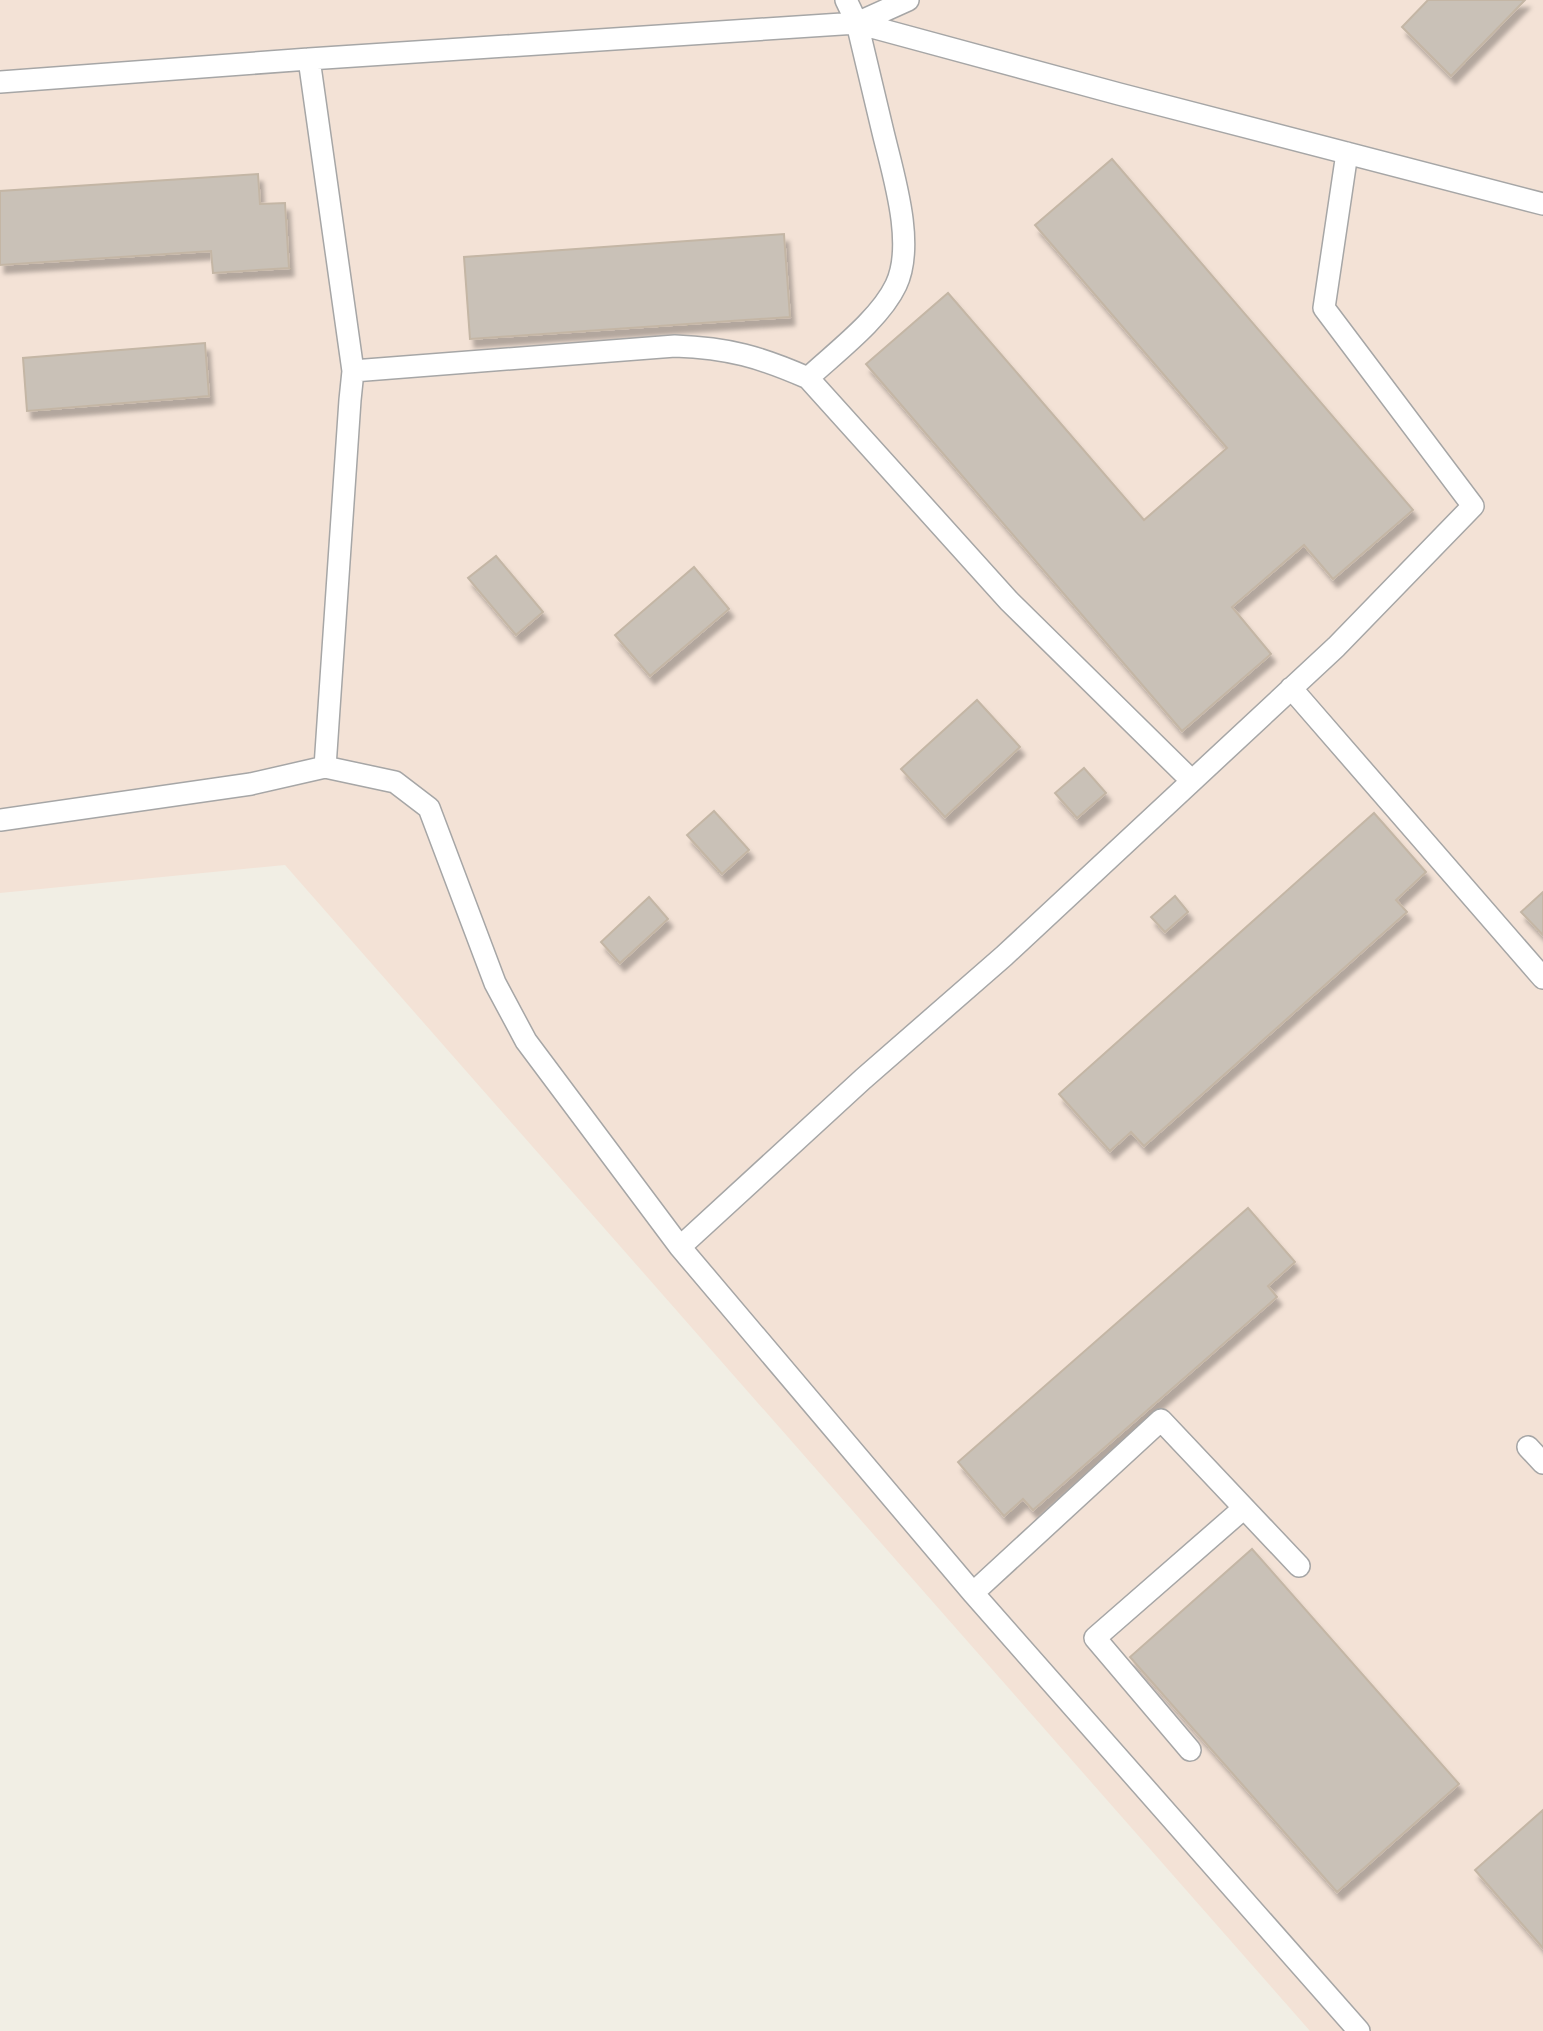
<svg xmlns="http://www.w3.org/2000/svg" width="1543" height="2031" font-family="'Exo 2',sans-serif">
<style>
.military{fill:#f3e2d6}
.building{fill:#c9c1b7;stroke:#c4b6a5;stroke-width:2;filter:url(#shadow)}
.lines{fill:none;stroke-linecap:round;stroke-linejoin:round}
.service-casing{stroke:#a6a6a6;stroke-width:24}
.service{stroke:#fff;stroke-width:21}
</style>
<defs>
<filter id="shadow"><feDropShadow dx="4.5" dy="8" stdDeviation="2" flood-color="#0004"/></filter>
</defs>
<rect width="100%" height="100%" fill="#f1eee4"/>
<!-- military -->
<path class="military" d="M0,0h1543v2031h-233l-1025,-1166 -285,28z"/>
<!-- building -->
<path class="building" d="M1428,0h97l-74,76 -49,-49z
M1112,159l301,351 -80,69 -29,-34 -72,62 39,47 -89,77 -316,-367 82,-71 196,227 83,-72 -192,-223z
M258,174l2,30 25,-1 4,65 -76,5 -2,-22 -211,14v-74z
M784,234l6,83 -320,22 -6,-82z
M205,343l4,53 -182,15 -4,-53z
M496,556l47,56 -27,23 -48,-57z
M694,567l35,42 -79,67 -35,-41z
M977,700l43,47 -75,70 -44,-48z
M1084,768l22,25 -29,25 -22,-25z
M714,811l35,39 -27,24 -35,-39z
M1374,813l52,59 -30,28 11,12 -263,234 -13,-14 -21,19 -51,-57z
M1543,892v43l-22,-23z
M1175,896l13,16 -23,20 -14,-15z
M649,897l19,22 -48,44 -19,-21z
M1248,1208l47,54 -27,24 9,11 -244,213 -10,-11 -19,17 -46,-54z
M1252,1549l207,235 -122,108 -207,-235z
M1543,1810v138l-68,-78z"/>
<g class="lines">
<!-- service casing -->
<g class="service-casing">
<path id="service" d="M846,0l11,23 262,71 424,110
M0,82l309,-23 548,-36 51,-23
M353,371l322,-25c54,2 85,11 133,32l201,223 183,180
M808,378c28,-26 72,-59 88,-93 20,-42 -4,-114 -14,-157 -8,-35 -17,-70 -25,-105
M1291,688l252,290
M325,767l70,15 34,26 66,175 31,58 154,206 293,346 386,438
M0,820l251,-36 74,-17 25,-367 3,-29 -44,-312
M680,1247l183,-168 141,-123 332,-309 137,-141 -149,-198 23,-155
M1528,1447l15,16
M973,1593l188,-173 138,146
M1190,1750l-95,-112 149,-130"/>
</g>
<!-- service -->
<use href="#service" class="service"/>
</g>
</svg>
